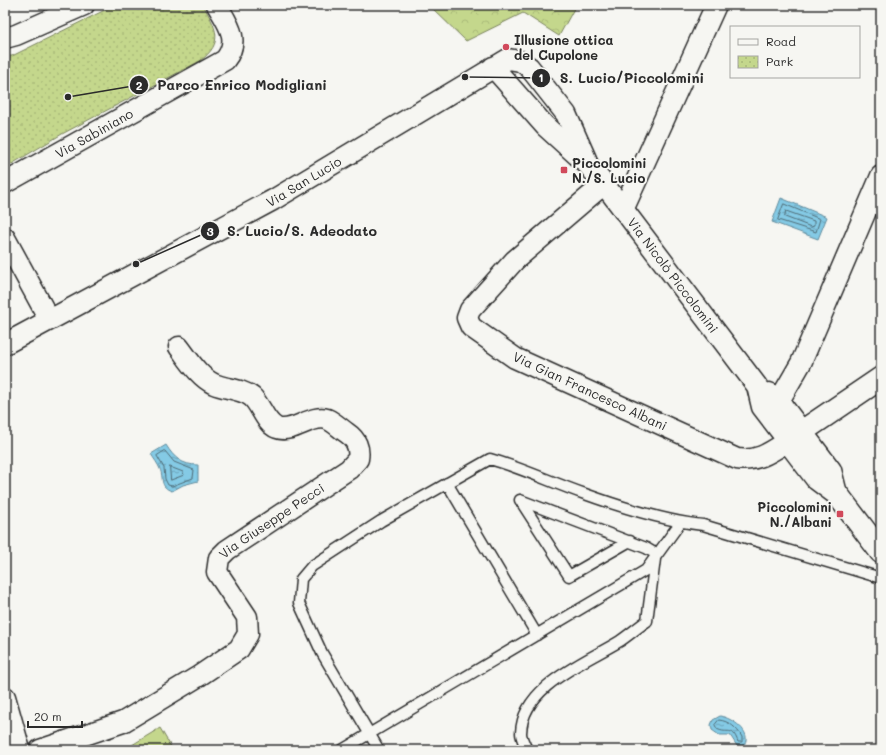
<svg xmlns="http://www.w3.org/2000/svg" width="886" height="755" font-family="Mali,sans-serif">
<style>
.grass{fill:#c4d78c;stroke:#78815c}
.forest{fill:url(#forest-crowns);stroke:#78815c}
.park{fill:url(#park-dots);stroke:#78815c}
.water{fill:url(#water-ripples);stroke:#608a9b}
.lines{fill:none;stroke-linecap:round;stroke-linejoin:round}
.shore{stroke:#4f6b75;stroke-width:1}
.lane-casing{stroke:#2b2b2b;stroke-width:13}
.street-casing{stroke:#2b2b2b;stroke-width:23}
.secondary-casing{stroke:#2b2b2b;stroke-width:25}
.lane{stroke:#f6f6f2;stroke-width:10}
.street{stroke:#f6f6f2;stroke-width:20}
.secondary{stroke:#f6f6f2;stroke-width:22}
.poi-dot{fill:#d1495b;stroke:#f6f6f2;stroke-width:1.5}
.labels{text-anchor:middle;stroke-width:4;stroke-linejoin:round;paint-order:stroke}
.poi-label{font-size:13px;font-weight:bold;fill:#2b2b2b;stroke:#f6f6f2;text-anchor:start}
.street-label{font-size:13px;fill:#2b2b2b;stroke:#f6f6f2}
.leader{fill:none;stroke:#2b2b2b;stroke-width:1.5}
.callout-dot{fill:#2b2b2b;stroke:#f6f6f2;stroke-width:1.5}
.mark-label{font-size:12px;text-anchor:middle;font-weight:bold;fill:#fff}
.callout-label{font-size:14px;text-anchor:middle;font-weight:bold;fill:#2b2b2b;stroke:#f6f6f2;stroke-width:4;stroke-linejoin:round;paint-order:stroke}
</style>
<defs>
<pattern id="forest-crowns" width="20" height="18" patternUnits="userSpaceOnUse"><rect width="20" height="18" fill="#c4d78c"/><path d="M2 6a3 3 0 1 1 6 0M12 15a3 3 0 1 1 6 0" fill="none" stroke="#a9b979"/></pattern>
<pattern id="park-dots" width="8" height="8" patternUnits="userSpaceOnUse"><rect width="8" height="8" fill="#c4d78c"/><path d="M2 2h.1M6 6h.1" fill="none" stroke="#a9b979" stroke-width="1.8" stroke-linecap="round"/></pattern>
<pattern id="water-ripples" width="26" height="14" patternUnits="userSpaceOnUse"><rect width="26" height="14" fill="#84cae5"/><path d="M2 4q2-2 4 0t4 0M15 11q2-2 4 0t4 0" fill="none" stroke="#6ca4ba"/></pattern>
</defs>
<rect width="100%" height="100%" fill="#f6f6f2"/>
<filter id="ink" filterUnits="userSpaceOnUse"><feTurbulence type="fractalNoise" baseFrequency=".025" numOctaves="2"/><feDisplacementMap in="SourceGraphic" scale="8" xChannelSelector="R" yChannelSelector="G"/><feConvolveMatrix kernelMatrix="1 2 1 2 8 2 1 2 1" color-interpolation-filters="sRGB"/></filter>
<g filter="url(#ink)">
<!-- grass -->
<path class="grass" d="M160,728l13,22h-38l-3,-5z"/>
<!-- forest -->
<path class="forest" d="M429,5h147l-17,31 -36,-23 -57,28z"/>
<!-- park -->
<path class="park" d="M115,5h88c13,23 22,37 -3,56l-138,73 -57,34v-112h7z"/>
<!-- water -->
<path class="water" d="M781,198l46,19 -9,22 -46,-17z
M166,445c8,13 16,20 32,20v16l-15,4 -11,6c-13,-4 -8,-13 -12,-22 -2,-5 -6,-10 -9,-15z
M720,716c12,2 33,16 24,29l-7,1 -7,-11h-11l-7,-5 -1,-5 2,-5z"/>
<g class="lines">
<!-- shore -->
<path class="shore" d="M784,204l36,15 -4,13 -38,-12z
M786,211l28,10v5l-3,1 -26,-10z
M165,451l9,11 20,8 -1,8 -21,8 -4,-1 -3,-6 -1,-11 -7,-12z
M170,467l13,5 1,3 -13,5z
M719,720c10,1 18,8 23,17v5h-4c-6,-17 -10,-7 -21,-13l-2,-4z"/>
<!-- lane casing -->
<g class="lane-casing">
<path id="lane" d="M447,483l90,152
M520,500l49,76 61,-35
M520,500l126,48 10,6
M342,750l304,-180 34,-47
M379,750l-57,-97 -23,-50 2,-24 11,-13 69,-45 109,-62c32,9 63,24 95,35 36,13 79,27 118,31l178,53
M527,750c-2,-5 -6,-12 -6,-17 1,-47 65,-71 99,-92 9,-6 18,-14 27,-20l8,-62"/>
</g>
<!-- street casing -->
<g class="street-casing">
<g id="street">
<path d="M5,38l11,-3 68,-30"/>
<path id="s1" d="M493,67l52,59 43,39 16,19 153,202 5,21 26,34c-17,11 -30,21 -51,18l-222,-101 -44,-31 -4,-9 3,-8 45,-50 89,-76"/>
<path id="s2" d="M5,183l220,-123c16,-20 3,-36 -8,-55"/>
<path d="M623,210l93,-205"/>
<path d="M5,238l44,81"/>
<path id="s3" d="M5,344l268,-144 235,-141 12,2 9,6 37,47 20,45"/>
<path d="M769,393l6,3 56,74 6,24"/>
<path d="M779,401l22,-38 80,-187"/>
<path d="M5,697l15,53"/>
<path id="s4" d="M40,750l83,-28 76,-46 40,-27 9,-15 -1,-17 -30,-45 2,-14 8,-8 122,-81 9,-10c2,-11 -2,-20 -11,-26 -6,-4 -13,-11 -20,-14 -16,-5 -34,15 -50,9 -12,-5 -16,-23 -25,-31 -10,-8 -26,-8 -38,-13 -15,-7 -25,-24 -35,-37"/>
</g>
</g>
<!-- secondary casing -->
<g class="secondary-casing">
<path id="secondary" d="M881,378l-93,63 29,38 20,15 44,58"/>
</g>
<!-- lane -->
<use href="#lane" class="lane"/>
<!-- street -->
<use href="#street" class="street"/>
<!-- secondary -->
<use href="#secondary" class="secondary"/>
</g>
</g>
<!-- markers -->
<g class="poi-dot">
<circle cx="506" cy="47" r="4"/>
<rect x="560" y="166" width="8" height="8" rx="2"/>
<rect x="836" y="510" width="8" height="8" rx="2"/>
</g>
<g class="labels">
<!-- poi labels -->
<g class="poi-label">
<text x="514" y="45">Illusione ottica<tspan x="514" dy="15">del Cupolone</tspan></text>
<text x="572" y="168">Piccolomini<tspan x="572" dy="15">N./S. Lucio</tspan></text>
<text x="832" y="512" text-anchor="end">Piccolomini<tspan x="832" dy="15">N./Albani</tspan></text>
</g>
<!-- street labels -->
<g class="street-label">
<text dy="5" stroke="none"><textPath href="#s2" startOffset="102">Via Sabiniano</textPath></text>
<text dy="5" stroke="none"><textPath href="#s3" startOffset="340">Via San Lucio</textPath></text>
<text dy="5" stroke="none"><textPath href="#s1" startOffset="276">Via Nicolò Piccolomini</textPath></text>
<text transform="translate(590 391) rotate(25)" y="5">Via Gian Francesco Albani</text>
<text dy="5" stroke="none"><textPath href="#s4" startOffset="392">Via Giuseppe Pecci</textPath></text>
</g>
</g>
<!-- callouts -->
<path class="leader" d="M465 77L541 78M68 97L139 85M136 264L210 231"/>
<g class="callout-dot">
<circle cx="465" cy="77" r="4"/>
<circle cx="68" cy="97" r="4"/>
<circle cx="136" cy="264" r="4"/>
<circle cx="541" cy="78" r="10"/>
<circle cx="139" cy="85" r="10"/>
<circle cx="210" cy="231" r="10"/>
</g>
<g class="mark-label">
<text x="541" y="82">1</text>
<text x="139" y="90">2</text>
<text x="210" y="236">3</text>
</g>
<g class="callout-label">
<text x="632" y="83">S. Lucio/Piccolomini</text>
<text x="242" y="90">Parco Enrico Modigliani</text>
<text x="302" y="236">S. Lucio/S. Adeodato</text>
</g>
<!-- margin -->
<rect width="886" height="755" fill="none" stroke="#f6f6f2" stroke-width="20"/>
<rect x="10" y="10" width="866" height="735" fill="none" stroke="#2b2b2b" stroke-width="1.5" filter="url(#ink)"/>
<!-- legend -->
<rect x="730" y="26" width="130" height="52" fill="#f6f6f2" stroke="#a5a5a2"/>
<rect x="738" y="39" width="20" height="6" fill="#f6f6f2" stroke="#a5a5a2"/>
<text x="766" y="46" font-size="12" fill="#2b2b2b">Road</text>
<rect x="738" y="56" width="20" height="12" fill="url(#park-dots)" stroke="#a5a5a2"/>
<text x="766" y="66" font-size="12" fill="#2b2b2b">Park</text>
<!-- scale -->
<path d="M28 721v6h54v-6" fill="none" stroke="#2b2b2b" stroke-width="2"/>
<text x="34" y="721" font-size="12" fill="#2b2b2b" stroke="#f6f6f2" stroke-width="3" paint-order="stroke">20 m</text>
</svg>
